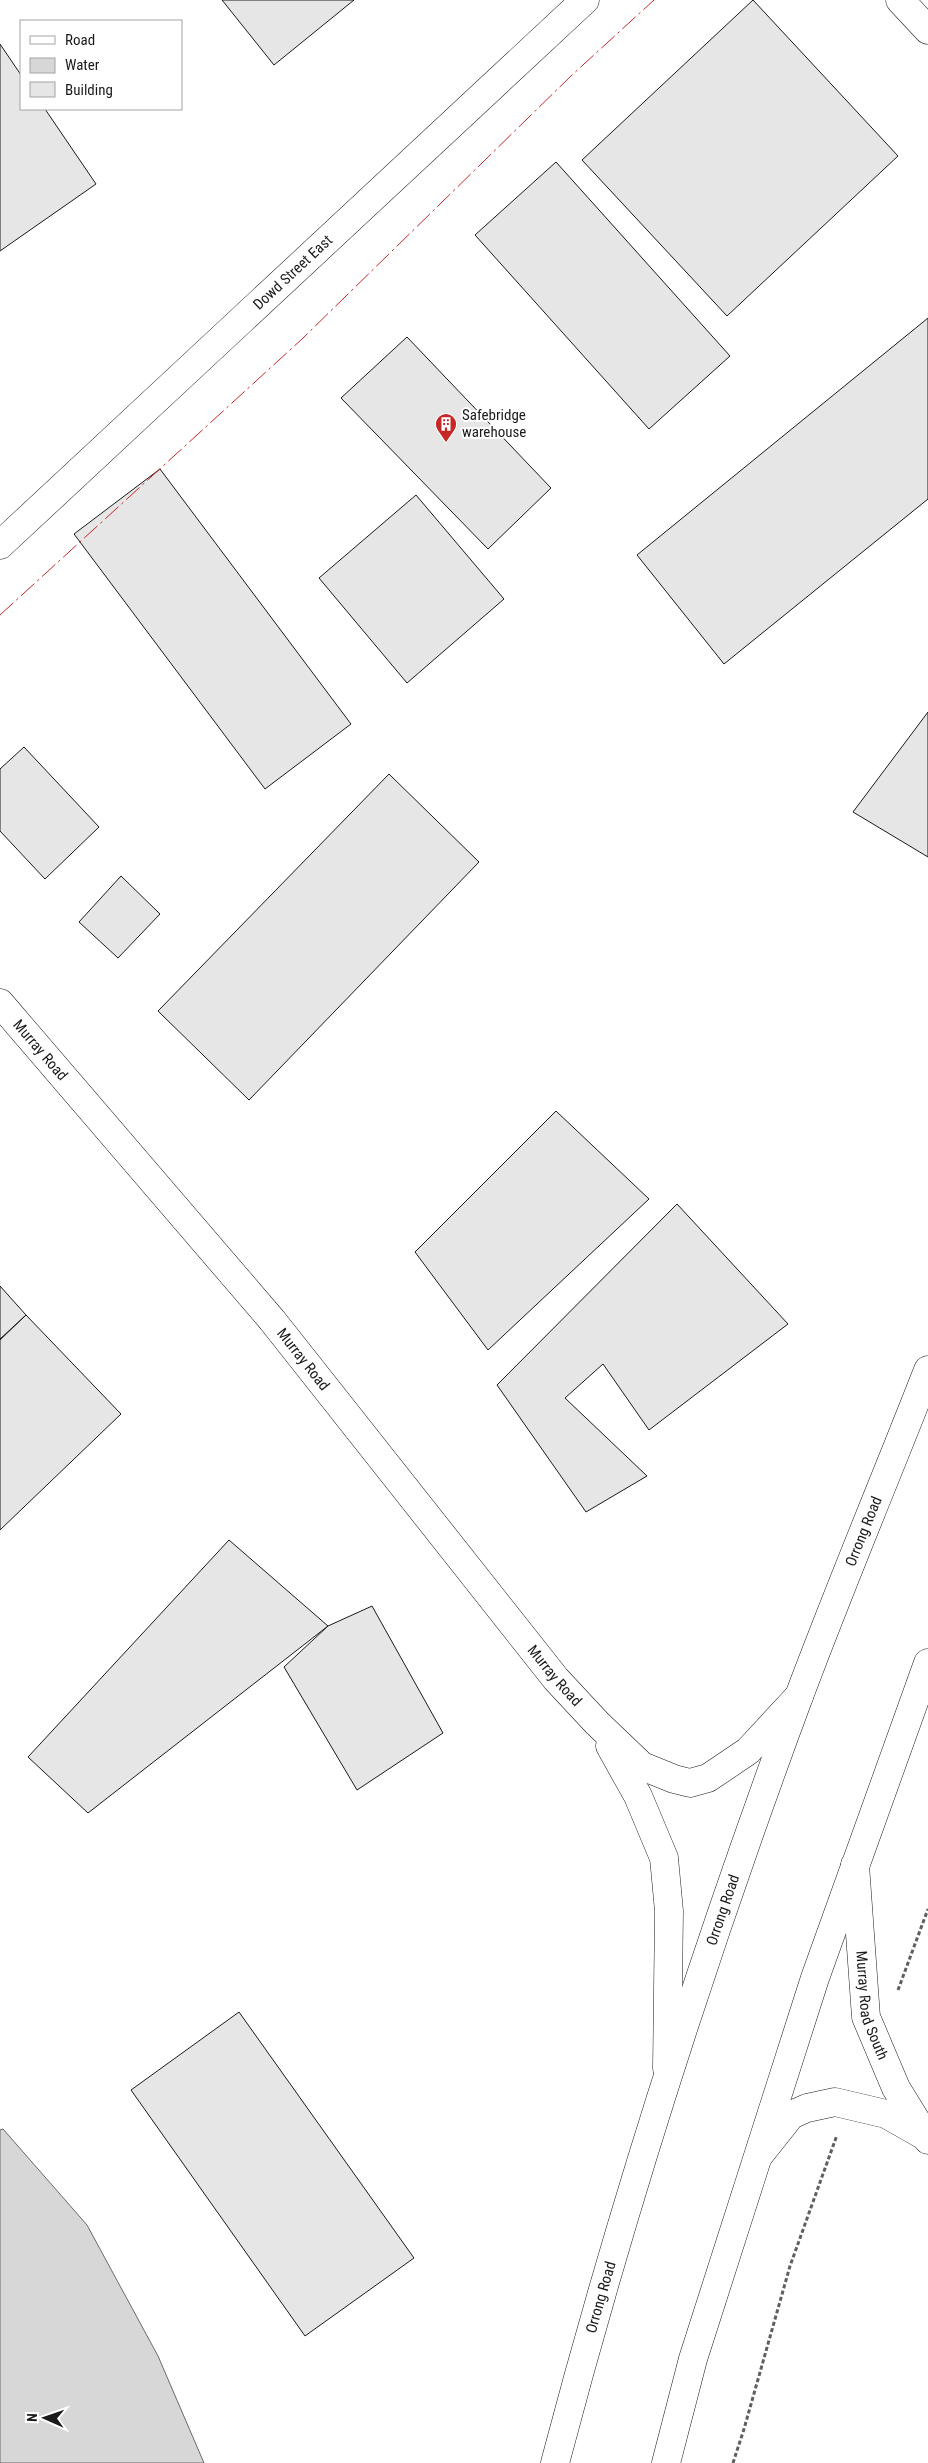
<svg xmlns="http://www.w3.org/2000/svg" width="928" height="2463" font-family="'Roboto Condensed',sans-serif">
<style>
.water{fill:#d7d7d7;stroke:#6a6a6a}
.building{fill:#e6e6e6;stroke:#1a1a1a}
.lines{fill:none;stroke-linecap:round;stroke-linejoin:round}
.minor-casing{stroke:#1a1a1a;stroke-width:29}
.major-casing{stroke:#1a1a1a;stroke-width:29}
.highway-casing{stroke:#1a1a1a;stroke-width:29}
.path{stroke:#5f5f5f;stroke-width:3;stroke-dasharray:4 2.5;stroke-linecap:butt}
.minor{stroke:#fff;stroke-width:28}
.major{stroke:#fff;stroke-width:28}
.highway{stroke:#fff;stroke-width:28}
.power{stroke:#c62828;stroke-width:1;stroke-dasharray:18 4 2.5 4;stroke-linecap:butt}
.labels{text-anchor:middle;stroke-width:4;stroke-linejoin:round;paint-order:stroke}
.street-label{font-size:15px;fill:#1a1a1a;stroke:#fff}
.poi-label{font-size:15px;fill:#1a1a1a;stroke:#fff;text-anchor:start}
</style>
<rect width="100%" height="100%" fill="#fff"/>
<!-- water -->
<path class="water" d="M3,2129l84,96 71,131 46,107h-204v-333z"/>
<!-- building -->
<path class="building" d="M222,0h132l-80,65z
M753,0l145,156 -171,160 -145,-156z
M0,44l21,31v34h24l51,75 -96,67z
M556,162l174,194 -81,73 -174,-194z
M928,318v181l-204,165 -87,-109z
M407,337l144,151 -63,61 -147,-151z
M160,469l191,255 -86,65 -191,-255z
M416,495l88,104 -97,84 -88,-105z
M928,712v145l-75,-45z
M24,747l75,80 -54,52 -45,-48v-62z
M389,774l90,88 -230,238 -91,-89z
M121,876l39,38 -42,44 -39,-36z
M556,1111l93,88 -161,151 -73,-98z
M677,1204l111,120 -139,106 -46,-66 -38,34 82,78 -61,36 -89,-127z
M0,1286l26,29 -26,24z
M26,1315l95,99 -121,116v-190z
M229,1540l99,86 -240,187 -60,-56z
M372,1606l71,127 -86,57 -73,-123 44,-41z
M239,2012l175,246 -109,78 -174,-246z"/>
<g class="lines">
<!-- minor casing -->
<g class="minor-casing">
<g id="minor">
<path d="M900,0l28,30"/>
<path id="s1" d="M0,545l585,-545"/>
<path id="s2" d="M0,1003l272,317 284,359 41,44 45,43 32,13 16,4 18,-5 40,-27 51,-55"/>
<path d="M610,1746l28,50 26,62 5,53 -2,157"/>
</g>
</g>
<!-- major casing -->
<g class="major-casing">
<g id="major">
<path id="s3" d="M855,1865l11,152 30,71 32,52"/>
<path d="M760,2154l31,-39 16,-7 28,-6 51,12 37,21"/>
</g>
</g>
<!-- highway casing -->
<g class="highway-casing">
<g id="highway">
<path id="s4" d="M555,2463c68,-258 150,-513 243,-764 41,-110 87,-219 130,-329"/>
<path d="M666,2463l27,-104 122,-381 113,-315"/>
</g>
</g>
<!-- path -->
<path class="path" d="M898,1990l30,-81
M733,2463l11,-34 46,-163 47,-131"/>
<!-- minor -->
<use href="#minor" class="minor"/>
<!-- major -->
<use href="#major" class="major"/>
<!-- highway -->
<use href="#highway" class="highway"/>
<!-- power -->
<path class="power" d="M0,615l302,-276 270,-264 82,-75"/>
</g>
<!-- icons -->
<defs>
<g id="building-pin" transform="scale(1.125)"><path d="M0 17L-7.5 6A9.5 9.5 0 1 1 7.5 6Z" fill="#c62828" stroke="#fff"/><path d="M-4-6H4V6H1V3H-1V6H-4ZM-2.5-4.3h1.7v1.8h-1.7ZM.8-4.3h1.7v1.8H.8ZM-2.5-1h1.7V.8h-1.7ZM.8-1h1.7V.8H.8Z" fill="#fff"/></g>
</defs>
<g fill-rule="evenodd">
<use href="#building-pin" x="446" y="424"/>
</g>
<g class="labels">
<!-- street labels -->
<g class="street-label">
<text dy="5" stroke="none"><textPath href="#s1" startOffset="400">Dowd Street East</textPath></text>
<text dy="5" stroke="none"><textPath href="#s2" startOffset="62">Murray Road</textPath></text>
<text dy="5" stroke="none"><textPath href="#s2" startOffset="468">Murray Road</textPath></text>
<text dy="5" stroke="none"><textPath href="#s4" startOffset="982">Orrong Road</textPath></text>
<text dy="5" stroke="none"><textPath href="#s2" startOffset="872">Murray Road</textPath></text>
<text dy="5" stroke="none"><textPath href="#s4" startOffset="578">Orrong Road</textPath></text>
<text dy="5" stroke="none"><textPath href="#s3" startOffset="142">Murray Road South</textPath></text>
<text dy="5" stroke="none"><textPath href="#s4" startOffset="172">Orrong Road</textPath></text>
</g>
<!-- poi labels -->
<g class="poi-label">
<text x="462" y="420">Safebridge<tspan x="462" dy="17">warehouse</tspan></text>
</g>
</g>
<!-- legend -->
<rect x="20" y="20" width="162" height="90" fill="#ffffff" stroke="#a3a3a3"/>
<rect x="30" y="36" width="25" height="8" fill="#ffffff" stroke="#a3a3a3"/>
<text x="65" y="45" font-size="15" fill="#1a1a1a">Road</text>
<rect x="30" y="58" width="25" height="15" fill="#d7d7d7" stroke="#a3a3a3"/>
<text x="65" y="70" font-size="15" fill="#1a1a1a">Water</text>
<rect x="30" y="82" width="25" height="15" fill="#e6e6e6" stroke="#a3a3a3"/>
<text x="65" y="95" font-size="15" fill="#1a1a1a">Building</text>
<!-- north arrow -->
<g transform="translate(45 2418) rotate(272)" stroke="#ffffff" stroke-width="4" paint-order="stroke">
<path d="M0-4L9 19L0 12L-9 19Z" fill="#1a1a1a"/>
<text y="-8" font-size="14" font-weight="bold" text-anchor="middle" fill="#1a1a1a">N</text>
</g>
</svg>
